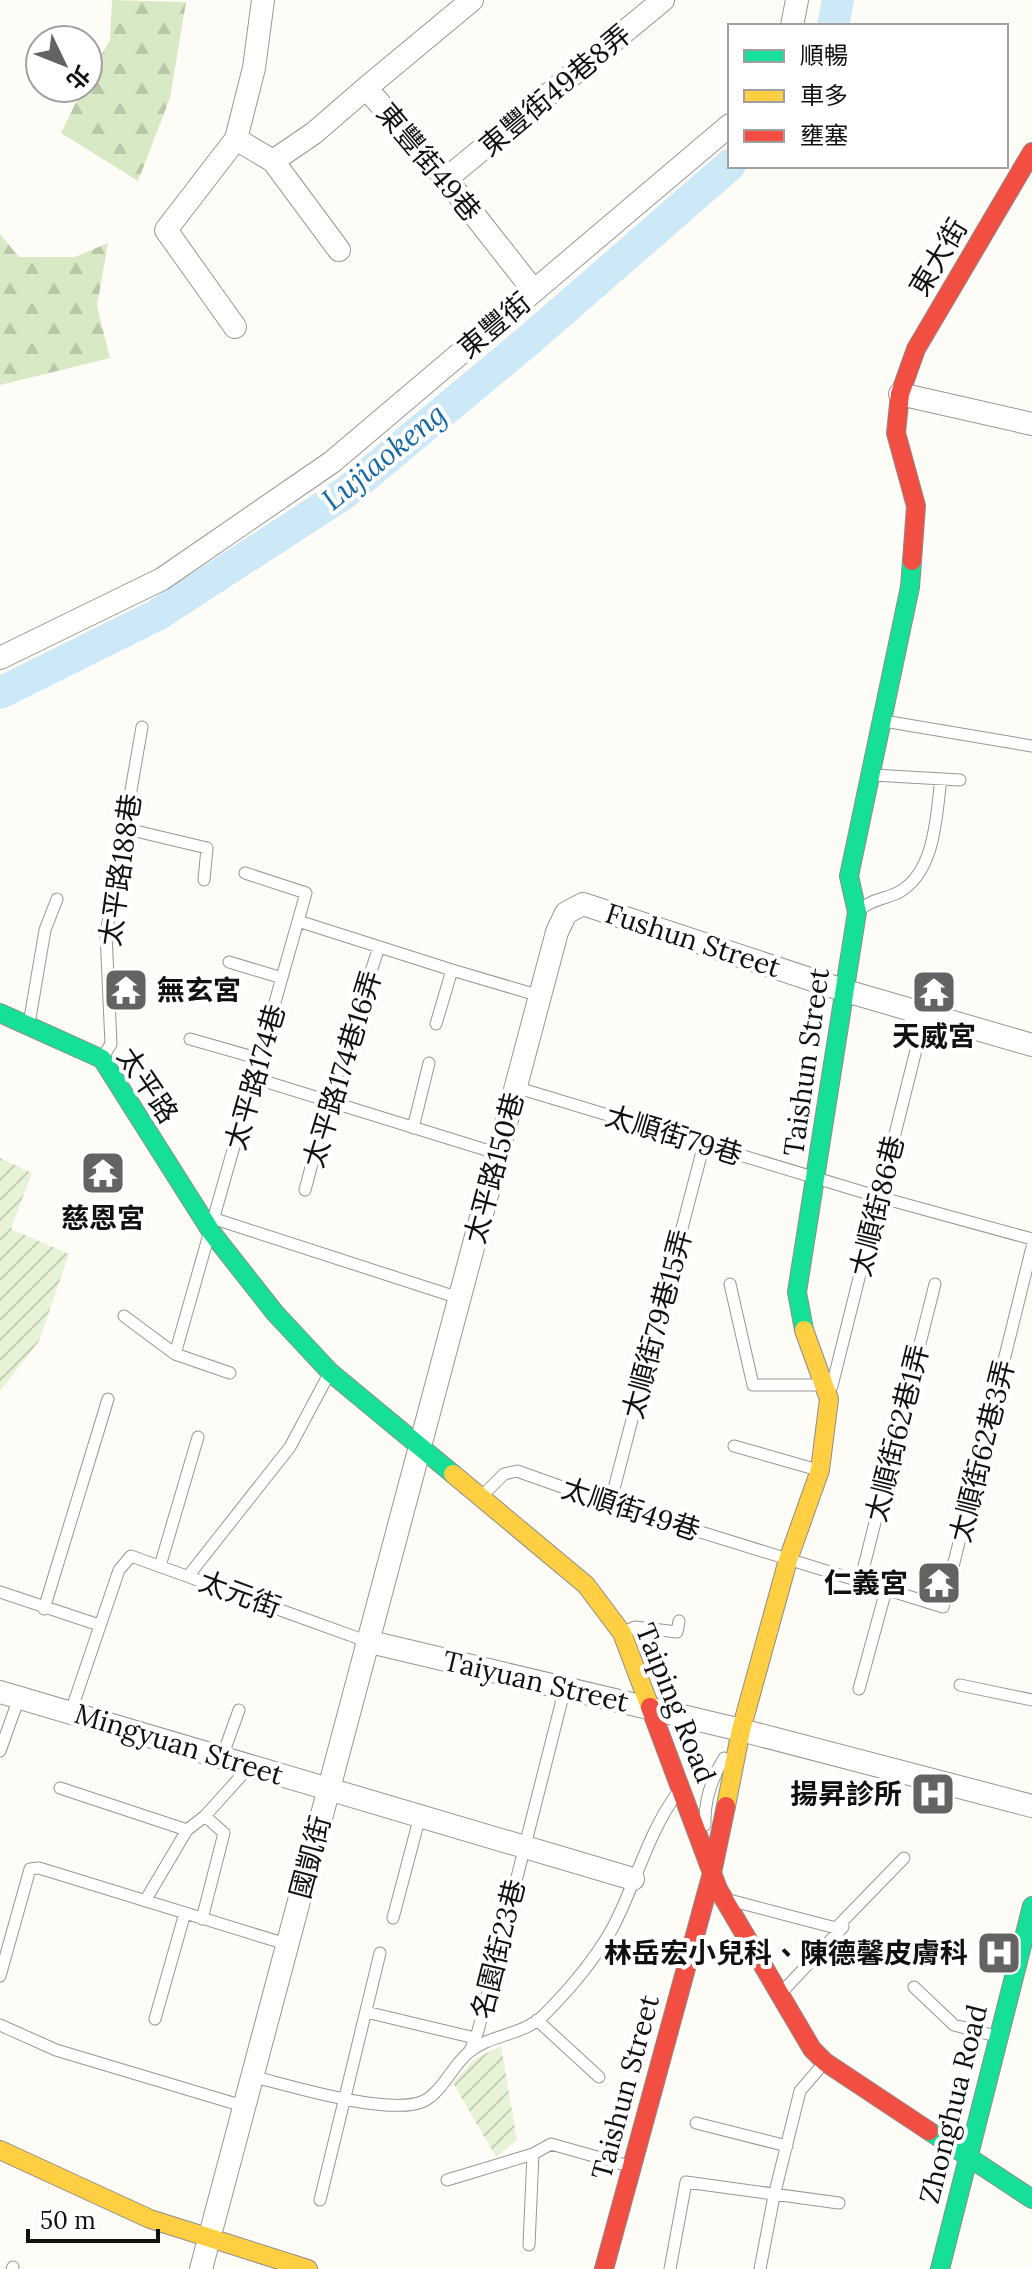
<svg xmlns="http://www.w3.org/2000/svg" width="1032" height="2269" font-family="Lora,'Noto Sans TC',serif">
<style>
.forest{fill:url(#forest-firs)}
.garden{fill:url(#garden-furrows)}
.lines{fill:none;stroke-linecap:round;stroke-linejoin:round}
.river{stroke:#cde8f7;stroke-width:32}
.lane-casing{stroke:#979795;stroke-width:13}
.street-casing{stroke:#979795;stroke-width:24}
.fast-casing{stroke:#8e8d8b;stroke-width:20}
.slow-casing{stroke:#8e8d8b;stroke-width:20}
.jam-casing{stroke:#8e8d8b;stroke-width:20}
.lane{stroke:#fffffe;stroke-width:11}
.street{stroke:#fffffe;stroke-width:22}
.fast{stroke:#16e098;stroke-width:18}
.slow{stroke:#ffcf43;stroke-width:18}
.jam{stroke:#f24e42;stroke-width:18}
.labels{text-anchor:middle;stroke-width:8;stroke-linejoin:round;paint-order:stroke}
.street-label{font-size:28px;fill:#111;stroke:#fff}
.poi-label{font-size:28px;font-weight:bold;fill:#111;stroke:#fff;text-anchor:end}
.water-label{font-size:30px;font-style:italic;fill:#1768a6;stroke:#fff}
</style>
<defs>
<pattern id="forest-firs" width="22" height="20" patternUnits="userSpaceOnUse" patternTransform="scale(2)"><rect width="22" height="20" fill="#d8eac5"/><path d="M5 1l3.5 6h-7zM16 11l3.5 6h-7z" fill="#b8c8a8"/></pattern>
<pattern id="garden-furrows" width="10" height="10" patternUnits="userSpaceOnUse" patternTransform="scale(2)"><rect width="10" height="10" fill="#e7f3d7"/><path d="M-1 1l2-2M0 10L10 0M9 11l2-2" fill="none" stroke="#c5cfb8"/></pattern>
</defs>
<rect width="100%" height="100%" fill="#fdfcf7"/>
<!-- forest -->
<path class="forest" d="M112,0l74,2 -16,96 -32,83 -77,-48 22,-45h5v-10l22,-38z
M0,234l19,23h56l33,-14 -11,63 13,52 -110,27z"/>
<!-- garden -->
<path class="garden" d="M0,1158l32,15 -21,56 58,25 -30,87 -39,50z
M501,2046l16,94 -21,17 -43,-74 22,-24z"/>
<g class="lines">
<!-- river -->
<path class="river" d="M833,26l5,-26
M0,693l157,-78 188,-122 184,-153 201,-175"/>
<!-- lane casing -->
<g class="lane-casing">
<path id="lane" d="M884,721l148,25
M873,775l87,5
M123,828l84,20 -3,32
M861,909c12,-11 27,-10 40,-18 35,-22 35,-76 40,-112
M298,921l154,49
M229,962l53,16
M29,1024l16,-94 12,-31
M436,1024l16,-54 88,26
M190,1039l70,20
M103,1057l8,-13 -5,-110 36,-207
M254,1078l245,76
M515,1087l364,110 153,42
M413,1128l16,-65
M305,1190l24,-91 50,-152
M215,1219l244,79
M730,1284l23,101h68
M124,1316l51,38 131,-461 -61,-20
M175,1354l55,19
M832,1386l93,-372
M734,1446l84,24
M482,1496l22,-22 13,-3 93,33 333,103 89,-360
M610,1504l94,-360
M160,1566l38,-129
M189,1575l101,-128 40,-75
M860,1582l75,-298
M0,1592l99,33
M44,1609l64,-210
M622,1633l13,-6 42,5 2,-11
M960,1685l72,15
M859,1689l27,-99
M71,1711l48,-141 12,-14 235,85
M0,1751l19,-53
M222,1757l17,-47
M60,1788l127,42
M705,1825c-1,-24 7,-47 19,-67
M145,1901l42,-71 18,-14 45,-50
M733,1901l103,27 68,-70
M393,1918l27,-102
M202,1919l22,-86 -19,-17
M0,1976l30,-107 9,-1 247,76
M914,1987l40,38 42,11
M781,1993l62,-66
M366,2012l109,26
M155,2019l30,-106
M537,2020l62,57
M0,2025l56,25 187,56
M470,2051l8,-20 87,-343
M251,2076c37,9 139,41 173,25 18,-9 29,-36 45,-49 22,-18 53,-16 75,-37 25,-25 51,-56 68,-86 24,-45 35,-95 66,-137
M696,2123l91,23
M447,2180l86,-26 18,-10 78,22
M320,2200l60,-247
M529,2245l4,-91
M12,2269l1,-2
M670,2269l16,-87 153,21
M760,2269l14,-73 26,-105 24,-28"/>
</g>
<!-- street casing -->
<g class="street-casing">
<path id="street" d="M263,0l-9,68 -18,71 37,22 41,-28 52,-45 80,91 88,112
M792,26l5,-26
M366,88l106,-88
M273,161l66,89
M446,179l217,-179
M235,327l-69,-97 70,-91
M900,394l132,30
M0,658l162,-79 170,-117 398,-337
M366,1641l375,89 291,76
M0,1692l633,187
M201,2269l356,-1337 9,-19 17,-9 263,87 186,54"/>
</g>
<!-- fast casing -->
<g class="fast-casing">
<path id="fast" d="M0,1013l102,46 110,174 63,80 55,59 123,102
M804,1330l-7,-38 60,-380 -8,-36 61,-289 2,-26
M929,2131l103,68
M940,2269l92,-363"/>
</g>
<!-- slow casing -->
<g class="slow-casing">
<path id="slow" d="M453,1474l133,111 36,48 28,74
M726,1806l15,-76 47,-170 32,-90 9,-71 -25,-69
M0,2150l150,69 158,50"/>
</g>
<!-- jam casing -->
<g class="jam-casing">
<path id="jam" d="M912,561l4,-55 -20,-73 4,-39 16,-45 116,-197
M650,1707l68,182 94,160 13,13 104,69
M604,2269l108,-396 14,-67"/>
</g>
<!-- lane -->
<use href="#lane" class="lane"/>
<!-- street -->
<use href="#street" class="street"/>
<!-- fast -->
<use href="#fast" class="fast"/>
<!-- slow -->
<use href="#slow" class="slow"/>
<!-- jam -->
<use href="#jam" class="jam"/>
</g>
<!-- icons -->
<defs>
<g id="temple-square" transform="scale(2.3)"><rect x="-9" y="-9" width="18" height="18" rx="4" fill="#646362" stroke="#fff"/><path d="M0-6L5-2H3V0L6.5 2.5H4V6H1.5V3h-3V6H-4V2.5H-6.5L-3 0V-2H-5Z" fill="#fff"/></g>
<g id="hospital-square" transform="scale(2.3)"><rect x="-9" y="-9" width="18" height="18" rx="4" fill="#646362" stroke="#fff"/><path d="M-5-5h3v3.5h4V-5h3V5h-3V1.5h-4V5h-3Z" fill="#fff"/></g>
</defs>
<g fill-rule="evenodd">
<use href="#temple-square" x="126" y="990"/>
<use href="#temple-square" x="934" y="992"/>
<use href="#temple-square" x="103" y="1173"/>
<use href="#temple-square" x="939" y="1583"/>
<use href="#hospital-square" x="933" y="1794"/>
<use href="#hospital-square" x="999" y="1953"/>
</g>
<g class="labels">
<!-- street labels -->
<g class="street-label">
<text transform="translate(555 90) rotate(-40)" y="10">東豐街49巷8弄</text>
<text transform="translate(429 162) rotate(50)" y="10">東豐街49巷</text>
<text transform="translate(938 257) rotate(-59)" y="10">東大街</text>
<text transform="translate(494 325) rotate(-40)" y="10">東豐街</text>
<text transform="translate(120 870) rotate(-82)" y="10">太平路188巷</text>
<text transform="translate(693 940) rotate(18)" y="10">Fushun Street</text>
<text transform="translate(806 1062) rotate(-82)" y="10">Taishun Street</text>
<text transform="translate(342 1069) rotate(-73)" y="10">太平路174巷16弄</text>
<text transform="translate(255 1077) rotate(-74)" y="10">太平路174巷</text>
<text transform="translate(148 1085) rotate(56)" y="10">太平路</text>
<text transform="translate(674 1135) rotate(17)" y="10">太順街79巷</text>
<text transform="translate(494 1168) rotate(-75)" y="10">太平路150巷</text>
<text transform="translate(877 1206) rotate(-76)" y="10">太順街86巷</text>
<text transform="translate(657 1324) rotate(-75)" y="10">太順街79巷15弄</text>
<text transform="translate(897 1433) rotate(-76)" y="10">太順街62巷1弄</text>
<text transform="translate(982 1451) rotate(-76)" y="10">太順街62巷3弄</text>
<text transform="translate(631 1509) rotate(18)" y="10">太順街49巷</text>
<text transform="translate(240 1594) rotate(20)" y="10">太元街</text>
<text transform="translate(536 1681) rotate(13)" y="10">Taiyuan Street</text>
<text transform="translate(676 1703) rotate(68)" y="10">Taiping Road</text>
<text transform="translate(179 1744) rotate(17)" y="10">Mingyuan Street</text>
<text transform="translate(310 1857) rotate(-75)" y="10">國凱街</text>
<text transform="translate(498 1949) rotate(-76)" y="10">名園街23巷</text>
<text transform="translate(625 2087) rotate(-75)" y="10">Taishun Street</text>
<text transform="translate(953 2104) rotate(-76)" y="10">Zhonghua Road</text>
</g>
<!-- poi labels -->
<g class="poi-label">
<text x="157" y="1000" text-anchor="start">無玄宮</text>
<text x="934" y="1046" text-anchor="middle">天威宮</text>
<text x="103" y="1228" text-anchor="middle">慈恩宮</text>
<text x="908" y="1593">仁義宮</text>
<text x="902" y="1804">揚昇診所</text>
<text x="968" y="1963">林岳宏小兒科、陳德馨皮膚科</text>
</g>
<!-- water labels -->
<g class="water-label">
<text transform="translate(384 457) rotate(-39)" y="10">Lujiaokeng</text>
</g>
</g>
<!-- legend -->
<rect x="728" y="24" width="280" height="144" fill="#ffffff" stroke="#a0a0a0" stroke-width="2"/>
<rect x="744" y="50" width="40" height="12" fill="#16e098" stroke="#a0a0a0" stroke-width="2"/>
<text x="800" y="64" font-size="24" fill="#111111">順暢</text>
<rect x="744" y="90" width="40" height="12" fill="#ffcf43" stroke="#a0a0a0" stroke-width="2"/>
<text x="800" y="104" font-size="24" fill="#111111">車多</text>
<rect x="744" y="130" width="40" height="12" fill="#f24e42" stroke="#a0a0a0" stroke-width="2"/>
<text x="800" y="144" font-size="24" fill="#111111">壅塞</text>
<!-- north arrow -->
<g transform="translate(64 64) rotate(133)"><circle r="38" fill="#ffffff" stroke="#a0a0a0" stroke-width="2"/>
<path d="M0-6L14 30L0 20L-14 30Z" fill="#646362"/>
<text y="-12" font-size="22" font-weight="bold" text-anchor="middle" fill="#111111">北</text>
</g>
<!-- scale -->
<path d="M28 2229v12h130v-12" fill="none" stroke="#111111" stroke-width="4"/>
<text x="40" y="2229" font-size="24" fill="#111111" stroke="#ffffff" stroke-width="6" paint-order="stroke">50 m</text>
</svg>
